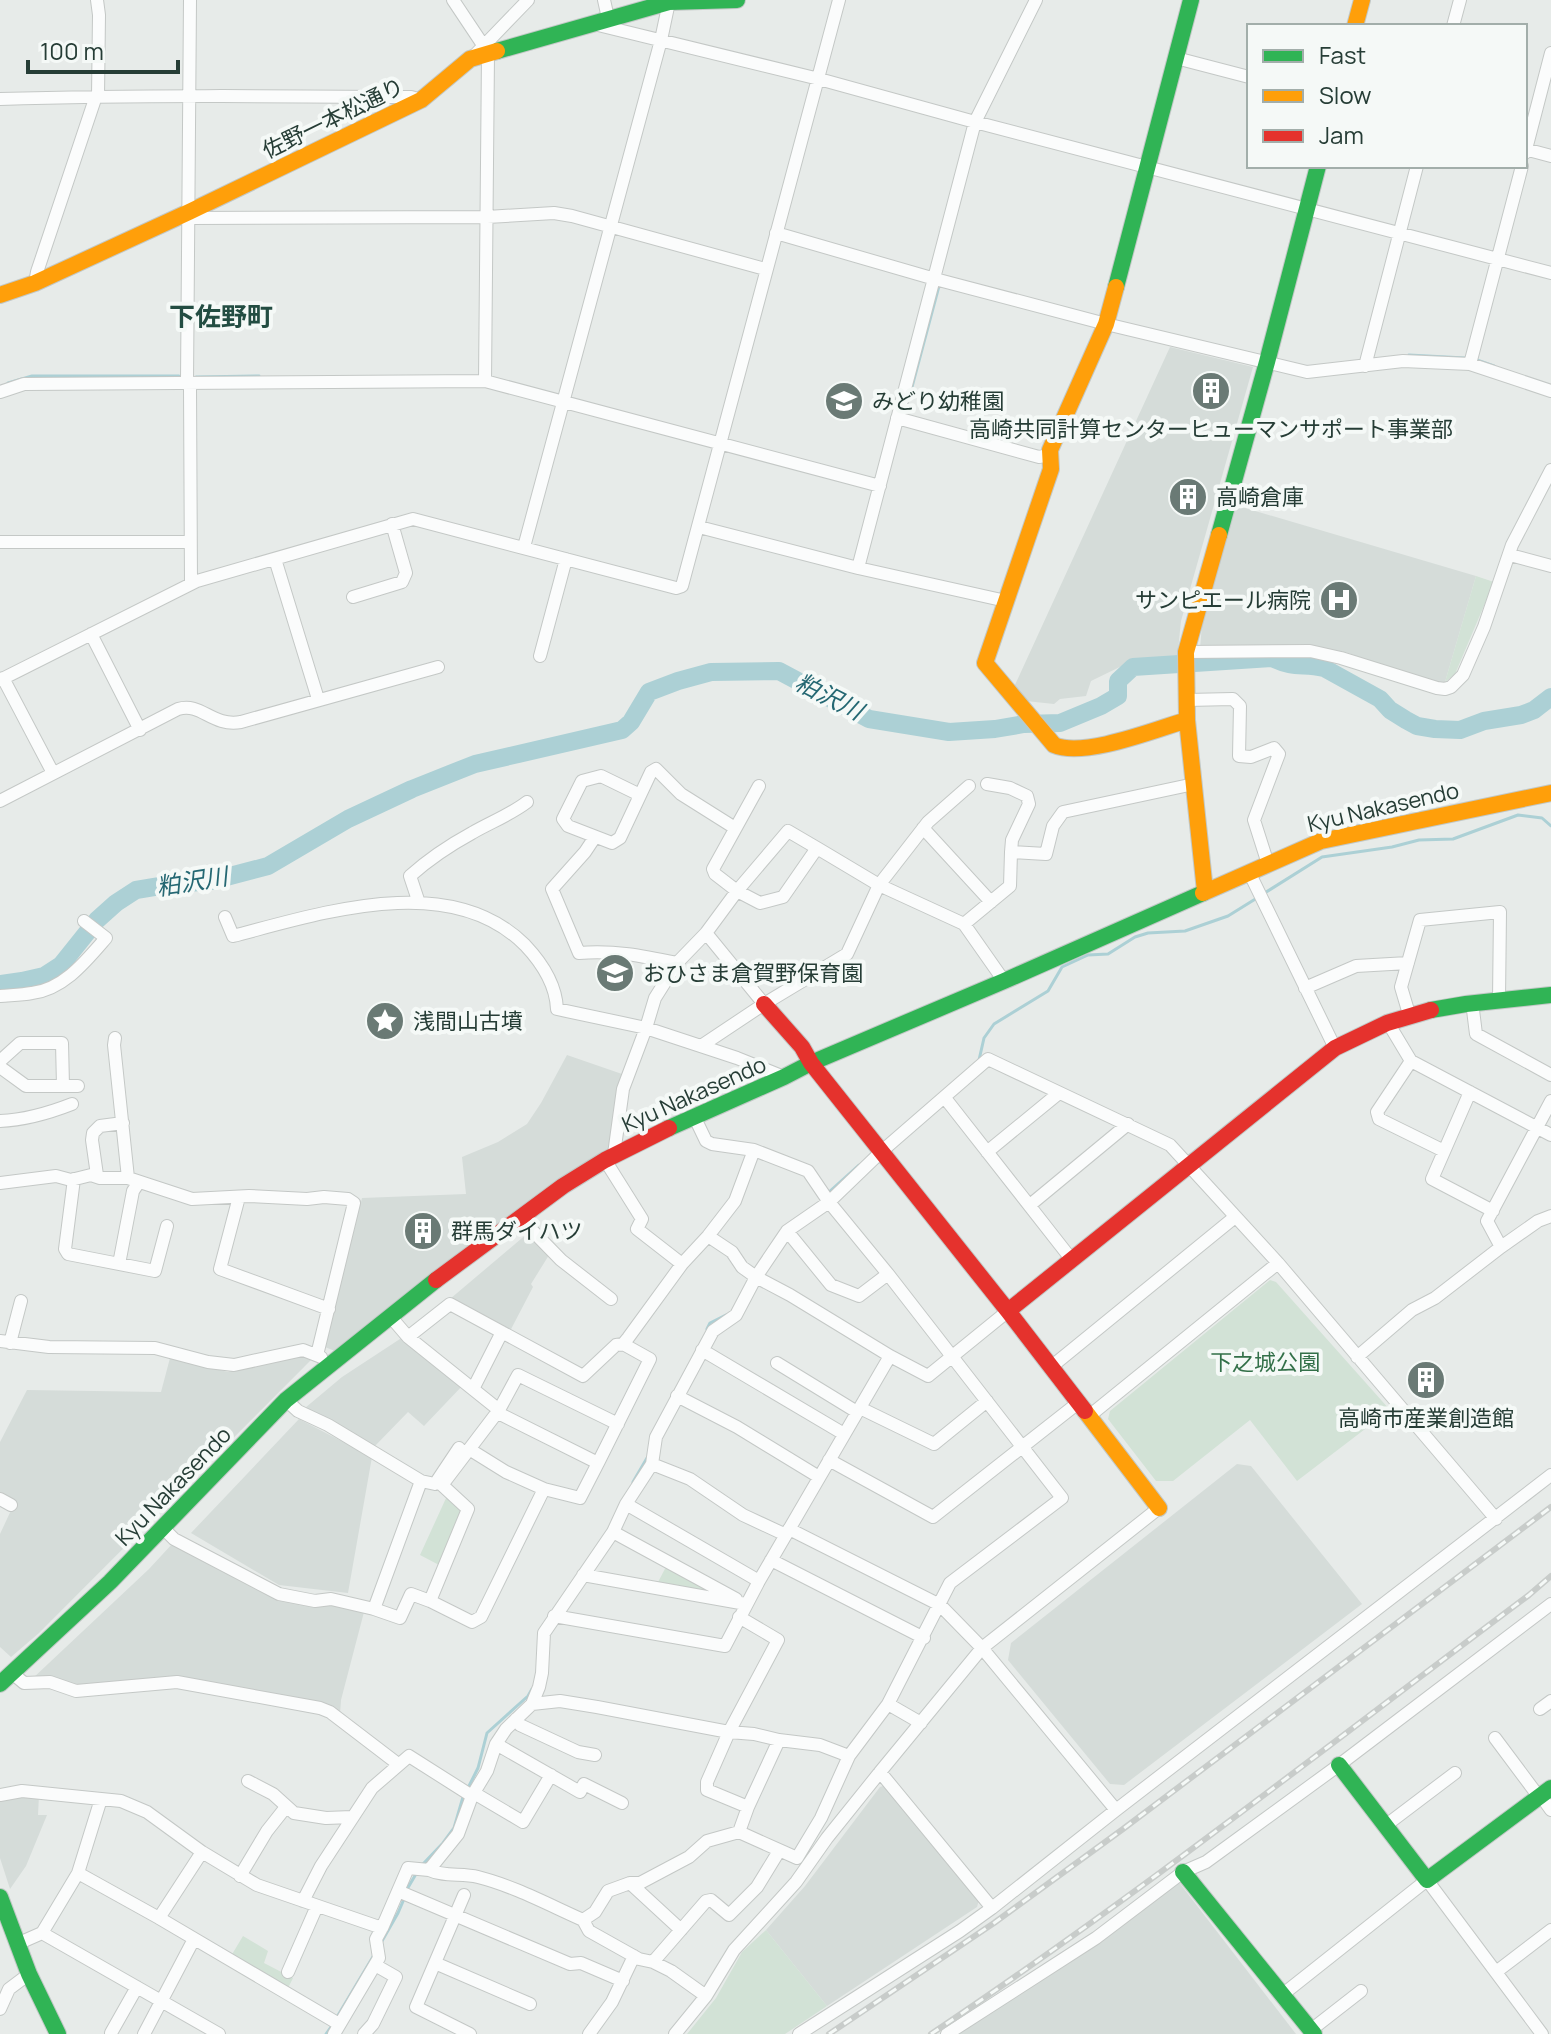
<svg xmlns="http://www.w3.org/2000/svg" width="1551" height="2034" font-family="Manrope,'Noto Sans JP',sans-serif">
<style>
.built{fill:#d5dcd9}
.green{fill:#d2e2d6}
.lines{fill:none;stroke-linecap:round;stroke-linejoin:round}
.stream{stroke:#acd0d5;stroke-width:3}
.river{stroke:#acd0d5;stroke-width:18}
.street-casing{stroke:#c4c8c6;stroke-width:14}
.fast-casing{stroke:#c2c8c6;stroke-width:18}
.slow-casing{stroke:#c2c8c6;stroke-width:18}
.jam-casing{stroke:#c2c8c6;stroke-width:18}
.street{stroke:#fbfcfc;stroke-width:12}
.fast{stroke:#30b455;stroke-width:16}
.slow{stroke:#ff9f0a;stroke-width:16}
.jam{stroke:#e5322d;stroke-width:16}
.rail-casing{stroke:#c8ccca;stroke-width:6}
.rail{stroke:#f5f9f7;stroke-width:3;stroke-dasharray:9;stroke-linecap:butt}
.labels{text-anchor:middle;stroke-width:8;stroke-linejoin:round;paint-order:stroke}
.street-label{font-size:22px;fill:#263d36;stroke:#f5f9f7}
.poi-label{font-size:22px;fill:#263d36;stroke:#f5f9f7;text-anchor:start}
.park-label{font-size:22px;fill:#337049;stroke:#f5f9f7}
.water-label{font-size:24px;font-style:italic;fill:#256873;stroke:#f5f9f7}
.quarter-label{font-size:26px;font-weight:bold;fill:#234d42;stroke:#f5f9f7}
</style>
<rect width="100%" height="100%" fill="#e7ebe9"/>
<!-- built -->
<path class="built" d="M1170,347l83,20 -72,254 -4,39 -45,1 -41,20 -5,15 -26,3 -6,5 -28,-3 -12,-14z
M1235,505l241,71 -31,106 -2,1 -75,-22 -19,-8 -44,-9 -105,5 2,-25z
M567,1055l55,19 -14,77 -273,200 -10,-4 37,-149 104,-4 -4,-37 36,-15 29,-18 14,-21z
M528,1233l21,22 -18,29 2,3 -24,46 -59,-34z
M403,1337l61,47 -40,42 -16,-14 -34,35 -69,-39 37,-31z
M292,1357l18,1 1,2 -272,273 -28,24 -11,-10v-113l14,-30 -14,-9v-53l27,-52 134,2 9,-34 58,14z
M299,1419l73,38 -24,136 -69,-8 -88,-52z
M1237,1464l14,2 111,138 -238,181 -14,-1 -102,-124 3,-17z
M173,1543l104,56 54,5 33,8 -23,88 -1,14 -98,-25 -165,-4 -45,-6 117,-110z
M886,1785l93,115 -2,7 -150,99 -61,-76 39,-44 75,-99z
M39,1795l-1,20h9l-21,51 -16,23 -10,-31v-60z
M1178,1881l118,153h-339z"/>
<!-- green -->
<path class="green" d="M1476,576l18,6 -39,92 -10,8z
M1270,1280l6,2 114,128 -93,71 -47,-61 -77,61h-17l-48,-62 2,-8z
M447,1496l16,13 -22,57 -21,-11z
M667,1565l62,33 -72,-14z
M766,1930l61,76 -42,28h-98l29,-36 26,-46z
M243,1936l25,15 -4,12 29,15 -5,10 -57,-32z"/>
<g class="lines">
<!-- stream -->
<path class="stream" d="M1409,355l56,3
M1477,360l17,6
M196,377l63,-1
M8,383l24,-7h147
M909,398l30,-112
M1263,894l59,-37 70,-10 27,-7 34,-1 65,-24 24,3 9,8
M977,1062l2,-2 5,-22 10,-14 54,-33 14,-24 26,-12 20,-1 27,-17 13,-4 37,-2 43,-15 29,-18
M829,1192l30,-27
M707,1329l3,-6 16,-8
M633,1482l14,-24
M467,1790l11,-22 9,-35 41,-37 4,-7
M423,1864l20,-21 11,-15 9,-31
M406,1891l10,-17
M382,1941l16,-28 6,-14
M337,2017l37,-62
M326,2034l7,-10"/>
<!-- river -->
<path class="river" d="M0,984l22,-3 22,-5 17,-11 36,-45 19,-17 20,-13 30,-5 45,-4 57,-15 80,-47 64,-30 63,-25 147,-34 9,-8 18,-30 29,-11 33,-9 68,-1 90,48 80,13 46,-3 29,-5 36,-1 41,-17 17,-10v-15l15,-14 139,-9c23,11 30,5 52,10l56,31 10,11 16,10 11,6 18,3 25,1 24,-9 37,-6 13,-5 17,-13"/>
<!-- street casing -->
<g class="street-casing">
<path id="street" d="M97,0l2,15 -1,81
M190,0l-3,382 3,6 1,195
M453,0l30,45
M604,0l4,18
M594,24l225,55 156,43 576,151
M1453,26l7,-26
M472,58l56,-58
M1176,58l73,19
M0,99c137,-4 274,-3 411,-2l10,3
M1525,149l26,7
M1525,153l26,-100
M190,218l297,-1 67,-4 18,3 193,53
M776,233l159,46 171,45 201,48 96,-11 67,3 81,27
M35,283l2,-11 59,-176
M1470,364l52,-198
M1365,366l52,-200
M485,381l3,-326
M0,392l24,-8 461,-3 395,105
M897,418l142,39 10,-2
M699,527l159,41 148,33
M0,542h189
M524,547l137,-507 8,-38
M1510,555l41,11
M275,559l43,140
M858,568l117,-446 61,-122
M353,597l49,-15 4,-9 -14,-49
M91,634l49,96
M1186,652l124,-1 31,7 96,30 8,1 6,-2 12,-12 21,-48 28,-82 39,-75
M540,656l26,-97
M3,678l50,95
M0,680l197,-99 216,-62 263,69 6,-2 157,-586
M1187,700l46,-1 7,7 -1,50 12,1 23,-9 5,6 -25,66 14,44
M987,784l23,4 17,8 2,8 -17,36 -1,12
M759,786l-46,83 2,5 22,17 51,-60 29,17
M640,795l-39,-19 -19,5 -19,38 5,7 44,17 8,-5 31,-66 5,-3 25,25 54,34
M0,801l178,-92c24,-7 33,18 63,13l197,-55
M923,828l68,74
M595,837l-10,15 -33,37 27,64c35,-3 64,3 98,10
M1249,872l86,176
M419,903l-9,-27c19,-17 40,-31 62,-43 19,-11 38,-18 55,-31
M225,917l8,19c89,-23 217,-66 292,9 17,18 31,40 32,64l89,19 91,30 47,19
M964,924l46,-38 1,-34 35,2 7,-28 10,-14 131,-28
M706,933l58,71
M1305,988l51,-22 52,-3
M0,996c10,-1 21,-1 32,-3 32,-4 54,-32 74,-55l-22,-17
M1472,1002l4,32 75,41
M1409,1014l-8,-27 19,-67 80,-8 -1,87
M1387,1021l24,40 140,74
M115,1038l-1,7 14,133
M701,1046l63,-42 83,-50 32,-69 49,-63 41,-36
M0,1061l20,-18h42l1,43
M1411,1061l-34,51 2,7 65,32
M0,1067l26,19h52
M1470,1092l-38,87 61,32
M945,1098l127,162
M0,1121c25,-1 49,-8 72,-17
M987,1152l72,-59
M614,1154l9,-65 23,-61 9,-30 22,-35 29,-30 31,-42 23,12 23,-6 34,-49 62,37 85,39 40,57
M605,1160l37,59 -5,10 45,35
M97,1175l-5,-35 1,-7 7,-7 23,-3
M74,1179l-9,70 3,5 87,17 12,-45
M0,1183l56,-7 15,4 20,-5 9,3h28l64,21 57,-3 58,3 17,-2 24,2 6,4 -37,152
M239,1197l-19,72 109,40
M1030,1205l98,-81
M520,1218l41,42 50,39
M787,1231l44,54 28,11 29,-22
M708,1236l24,16 10,15 14,10 34,18 100,61 38,20 80,-65
M1501,1247l-14,-26 64,-120
M119,1264l14,-73 6,-9
M390,1316l18,21 91,73 -57,75 26,24 -38,92
M408,1337l42,-33 133,72 33,-31 7,-1 5,-6 54,-74 26,-28 27,-35 19,-51
M0,1341l49,6 106,1 53,14 26,3 69,-15 18,7
M10,1343l11,-42
M702,1350l142,84
M1357,1357l55,-47 23,-12 66,-51 37,-26 13,-5
M777,1363l80,49
M1051,1367l184,-150
M473,1389l29,-57
M677,1396l60,31 82,50
M286,1400l12,11 30,14 93,56 -47,128
M860,1408l74,36 53,-43
M499,1410l19,-35 100,49
M498,1413l100,50 -18,35 -36,-9
M1088,1417l190,-154
M829,1460l104,57 145,-114
M598,1463l52,-104 -27,-15
M652,1464l38,15 53,36 43,20
M421,1481l14,3 24,-36
M0,1499l11,6
M626,1504l133,77
M163,1528l11,11 105,55 36,7 16,-2 43,10 26,9 11,-24 19,7 42,21 9,-5 63,-128 -38,-17 -37,-23
M789,1529l151,76 42,43 134,162
M613,1532l123,67
M771,1560l153,78
M583,1575l163,29
M554,1616l171,30 34,-65 131,-225
M739,1617l39,23 -49,92 -22,50v8l41,17
M12,1673l12,10 26,-1 26,9 101,-9 143,26 10,4 68,52
M532,1704l28,-3 37,6 132,25 25,2 25,6 41,5 29,11
M888,1704l33,19
M1540,1709l11,-8
M516,1719l4,6 58,27 17,3
M1495,1738l44,59
M496,1744l84,48 4,-8 38,19
M880,1772l112,136
M248,1781l25,13 21,19 32,5 26,-1
M474,1793l49,29 28,-47
M0,1795l22,-4 99,10 26,11 55,40 55,33 125,43 26,-60 21,2 29,-36 14,-38 15,-25 9,-27 10,-15 26,-25 7,-17 3,-14 2,-40 69,-101 13,-28 26,-40 4,-27 57,-106 23,-16 20,-38 31,-46 42,-29 53,-51 106,-92 182,86 108,118 218,256
M1541,1796l10,14
M1385,1826l70,-53
M739,1832l9,-25 31,-67
M429,1870c15,7 33,3 49,7 36,9 71,28 105,43l12,-8 13,-21 22,-8h10l49,-26 18,-16 32,-9 58,26 24,-40 28,-62 39,-52 62,-121 112,-85 -174,-224 -59,-72 -21,-31 -54,-21 -42,-6 -6,-3 -12,-25
M78,1873l81,45 180,106
M240,1876l27,-45 19,-24
M630,1883l51,47
M398,1891l172,73 11,-1 42,18
M464,1895l-48,112 54,27
M303,1901l18,-35 51,-78 37,-32 63,40
M159,1918l43,-66
M583,1920l6,11 50,28 14,3 18,9 35,25
M42,1933l177,101
M17,1944l25,-11 36,-60 23,-74
M653,1962l53,-61 5,-1 18,15 28,-28 22,-36
M435,1963l95,41
M288,1972l29,-66
M1496,1972l55,-42
M1282,1995l145,-115 115,154
M0,2009l9,-20 20,-15
M1311,2030l50,-39
M111,2033l26,-46
M144,2034l50,-95
M334,2034l45,-76 -3,-19 6,-11
M364,2034l9,-10 23,-47 -21,-12
M589,2034l23,-32 22,-46
M675,2034l31,-38 28,-46 62,-68 31,-44 53,-66 102,-124 177,-140
M799,2034l161,-103 32,-23 124,-98 435,-335
M947,2034l149,-96 87,-66 23,-10 133,-97 212,-161"/>
</g>
<!-- fast casing -->
<g class="fast-casing">
<path id="fast" d="M497,51l172,-49 68,-2
M1116,287l75,-287
M1219,535l48,-173 51,-196
M1431,1010l35,-6 85,-9
M669,1128l115,-51 27,-14 193,-82 199,-88
M0,1684l110,-102 176,-182 150,-120
M1339,1765l88,115 124,-92
M1183,1872l131,162
M0,1897l29,77 29,60"/>
</g>
<!-- slow casing -->
<g class="slow-casing">
<path id="slow" d="M1355,26l7,-26
M1116,287l-10,37 -56,126 1,19 -66,194 69,82c30,13 100,-15 133,-25
M0,295l35,-12 154,-71 232,-112 49,-41 27,-8
M1205,891l-18,-171 -1,-68 33,-117
M1203,893l118,-52 230,-48
M1085,1411l74,97"/>
</g>
<!-- jam casing -->
<g class="jam-casing">
<path id="jam" d="M764,1004l38,43 9,16 197,248 77,100
M436,1280l127,-94 42,-26 64,-32
M1008,1311l327,-263 52,-25 44,-13"/>
</g>
<!-- street -->
<use href="#street" class="street"/>
<!-- fast -->
<use href="#fast" class="fast"/>
<!-- slow -->
<use href="#slow" class="slow"/>
<!-- jam -->
<use href="#jam" class="jam"/>
<!-- rail casing -->
<g class="rail-casing">
<path id="rail" d="M829,2034l165,-111 129,-94 428,-322
M931,2034c205,-137 400,-291 598,-439l22,-19"/>
</g>
<!-- rail -->
<use href="#rail" class="rail"/>
</g>
<!-- icons -->
<defs>
<g id="building-disc" transform="scale(2)"><circle r="9.5" fill="#6a7a75" stroke="#f5f9f7"/><path d="M-4-6H4V6H1V3H-1V6H-4ZM-2.5-4.3h1.7v1.8h-1.7ZM.8-4.3h1.7v1.8H.8ZM-2.5-1h1.7V.8h-1.7ZM.8-1h1.7V.8H.8Z" fill="#fff"/></g>
<g id="school-disc" transform="scale(2)"><circle r="9.5" fill="#6a7a75" stroke="#f5f9f7"/><path d="M0-5L7-2L0 1L-7-2ZM-4 1L0 2.5L4 1V4Q0 6-4 4Z" fill="#fff"/></g>
<g id="hospital-disc" transform="scale(2)"><circle r="9.5" fill="#6a7a75" stroke="#f5f9f7"/><path d="M-5-5h3v3.5h4V-5h3V5h-3V1.5h-4V5h-3Z" fill="#fff"/></g>
<g id="sight-disc" transform="scale(2)"><circle r="9.5" fill="#6a7a75" stroke="#f5f9f7"/><path d="M0-6L1.8-2.2L6-1.7L2.9 1.2L3.7 5.4L0 3.3L-3.7 5.4L-2.9 1.2L-6-1.7L-1.8-2.2Z" fill="#fff"/></g>
</defs>
<g fill-rule="evenodd">
<use href="#building-disc" x="1211" y="391"/>
<use href="#school-disc" x="844" y="401"/>
<use href="#building-disc" x="1188" y="497"/>
<use href="#hospital-disc" x="1339" y="600"/>
<use href="#school-disc" x="615" y="973"/>
<use href="#sight-disc" x="385" y="1021"/>
<use href="#building-disc" x="423" y="1231"/>
<use href="#building-disc" x="1426" y="1380"/>
</g>
<g class="labels">
<!-- street labels -->
<g class="street-label">
<text transform="translate(333 118) rotate(-26)" y="8">佐野一本松通り</text>
<text transform="translate(1383 807) rotate(-13)" y="8">Kyu Nakasendo</text>
<text transform="translate(694 1094) rotate(-24)" y="8">Kyu Nakasendo</text>
<text transform="translate(173 1486) rotate(-46)" y="8">Kyu Nakasendo</text>
</g>
<!-- poi labels -->
<g class="poi-label">
<text x="872" y="409">みどり幼稚園</text>
<text x="1211" y="437" text-anchor="middle">高崎共同計算センターヒューマンサポート事業部</text>
<text x="1216" y="505">高崎倉庫</text>
<text x="1311" y="608" text-anchor="end">サンピエール病院</text>
<text x="643" y="981">おひさま倉賀野保育園</text>
<text x="413" y="1029">浅間山古墳</text>
<text x="451" y="1239">群馬ダイハツ</text>
<text x="1426" y="1426" text-anchor="middle">高崎市産業創造館</text>
</g>
<!-- park labels -->
<g class="park-label">
<text x="1265" y="1370">下之城公園</text>
</g>
<!-- water labels -->
<g class="water-label">
<text transform="translate(829 697) rotate(27)" y="8">粕沢川</text>
<text transform="translate(192 882) rotate(-9)" y="8">粕沢川</text>
</g>
<!-- quarter labels -->
<g class="quarter-label">
<text x="221" y="326">下佐野町</text>
</g>
</g>
<!-- legend -->
<rect x="1247" y="24" width="280" height="144" fill="#f5f9f7" stroke="#a2aeaa" stroke-width="2"/>
<rect x="1263" y="50" width="40" height="12" fill="#30b455" stroke="#a2aeaa" stroke-width="2"/>
<text x="1319" y="64" font-size="24" fill="#263d36">Fast</text>
<rect x="1263" y="90" width="40" height="12" fill="#ff9f0a" stroke="#a2aeaa" stroke-width="2"/>
<text x="1319" y="104" font-size="24" fill="#263d36">Slow</text>
<rect x="1263" y="130" width="40" height="12" fill="#e5322d" stroke="#a2aeaa" stroke-width="2"/>
<text x="1319" y="144" font-size="24" fill="#263d36">Jam</text>
<!-- scale -->
<path d="M28 60v12h150v-12" fill="none" stroke="#263d36" stroke-width="4"/>
<text x="40" y="60" font-size="24" fill="#263d36" stroke="#f5f9f7" stroke-width="6" paint-order="stroke">100 m</text>
</svg>
